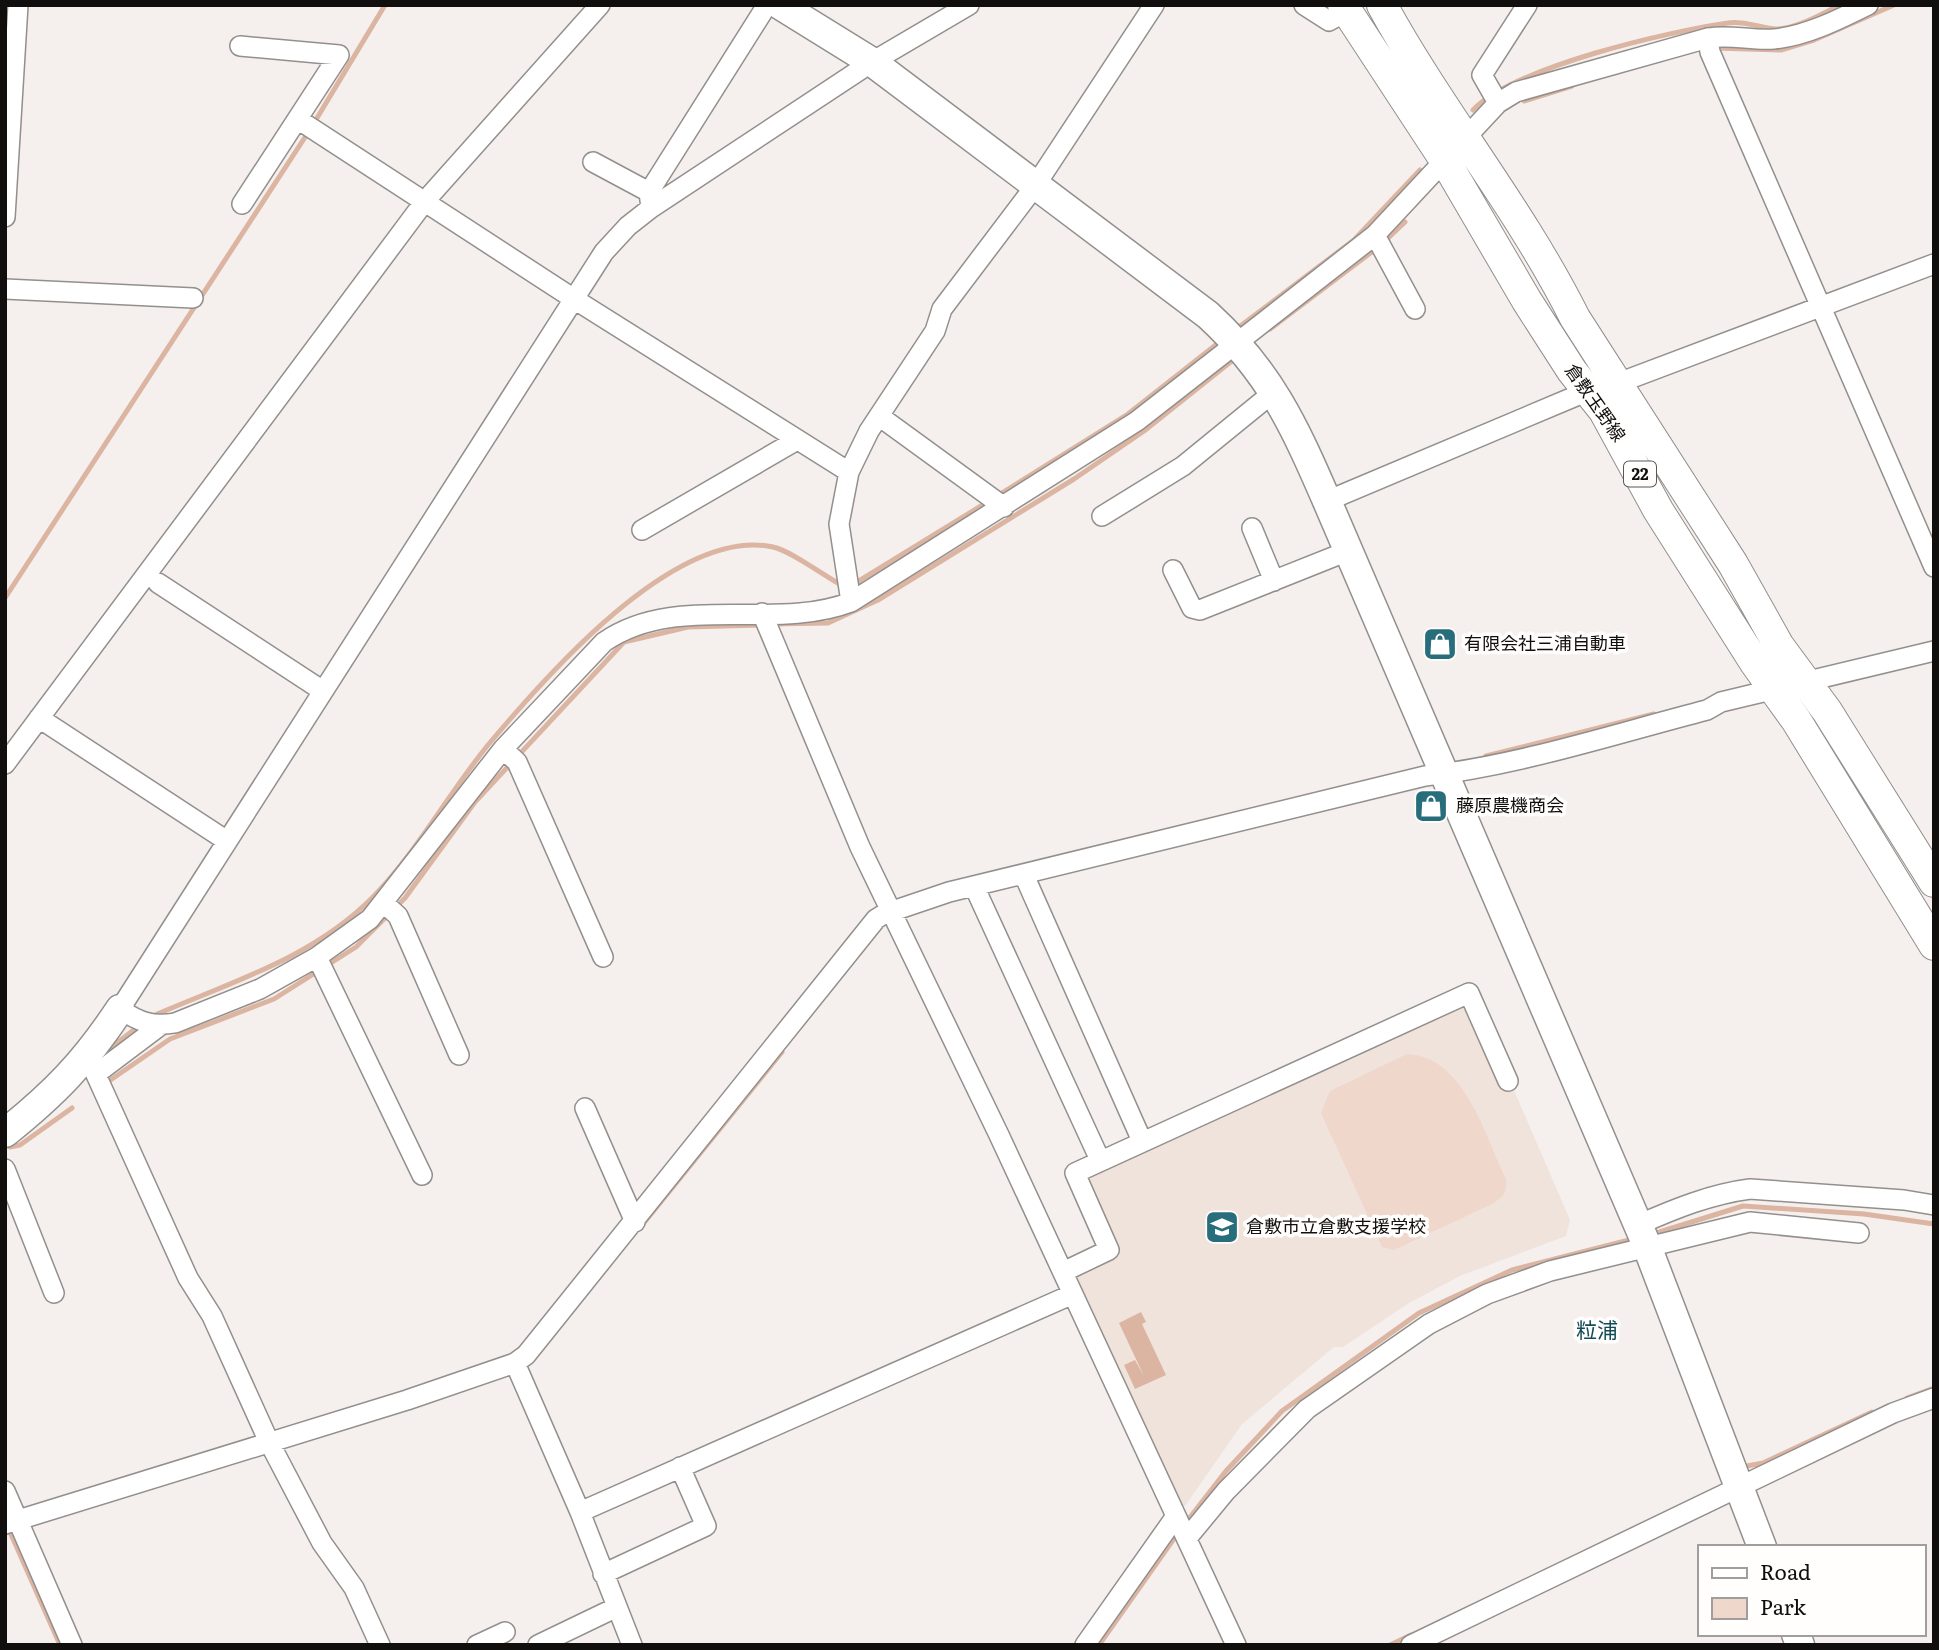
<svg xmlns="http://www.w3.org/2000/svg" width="1939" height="1650" font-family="Literata,'Noto Sans JP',serif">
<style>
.built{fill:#efe3dc}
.green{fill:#efd7cb}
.water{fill:#dbb5a2}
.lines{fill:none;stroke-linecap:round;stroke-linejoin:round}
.stream{stroke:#dbb5a2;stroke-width:5}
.street-casing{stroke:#938f8c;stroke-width:22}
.secondary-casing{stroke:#938f8c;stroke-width:31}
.primary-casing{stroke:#938f8c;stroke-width:32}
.street{stroke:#fff;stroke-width:19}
.secondary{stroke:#fff;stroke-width:28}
.primary{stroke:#fff;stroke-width:30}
.labels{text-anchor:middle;stroke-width:7;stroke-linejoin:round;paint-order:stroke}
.shield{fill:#fffefd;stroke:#585756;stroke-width:2}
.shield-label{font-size:16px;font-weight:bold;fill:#100f0e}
.street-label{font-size:18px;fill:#100f0e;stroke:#fffefd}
.poi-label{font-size:18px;fill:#100f0e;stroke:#fffefd;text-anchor:start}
.quarter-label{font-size:21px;fill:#124c57;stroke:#fffefd}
</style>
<rect width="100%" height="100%" fill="#f5f0ed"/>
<!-- built -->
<path class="built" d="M1470,1003l35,88 8,-3 57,132 -4,16 -106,40 -51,27 -66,44h-9l-92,77 -57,82 -4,1 -111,-232 46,-23 -34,-76z"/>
<!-- green -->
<path class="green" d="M1407,1054c57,2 78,82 99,125 1,14 -3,18 -14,25l-98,46 -12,-3 -61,-134 9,-22z"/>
<!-- water -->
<path class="water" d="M1141,1312l5,10 -4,2 24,51 -31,14 -11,-24 11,-5 9,16 -25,-53z"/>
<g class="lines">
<!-- stream -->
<path class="stream" d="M1713,48l68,2 33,-10 80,-35
M1524,101l48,-15
M1473,110c42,-43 193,-78 255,-87 15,-3 32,5 47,6 22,0 46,-15 65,-24
M1384,242l21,-20
M1270,329l107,-81
M1235,330l119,-90 66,-70
M997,496l131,-82 94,-74
M854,584l135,-83
M5,598l306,-470 74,-123
M773,624l55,-1 50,-23 196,-121 70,-48 89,-71
M1486,756l168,-42
M155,1015c76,-33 158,-57 218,-118 44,-45 75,-103 115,-152 57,-68 187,-219 285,-198 18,4 47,26 65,36h6
M104,1053l31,-24
M109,1081l61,-42 104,-40 82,-52 49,-49 70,-96 149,-160 64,-15 75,-2
M10,1147l10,-2 52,-37
M643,1224l139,-172
M1653,1234l90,-28 121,8 70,10
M1907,1398l27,-10
M1747,1466l16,-3 109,-51
M1184,1525l42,-54 56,-60 137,-98 93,-43 121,-31
M5,1533l5,-1 50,113
M1099,1645l79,-112
M1390,1645l21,-10"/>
<!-- street casing -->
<g class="street-casing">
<path id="street" d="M969,5l-97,57 -221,146 -23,18 -24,26 -484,757c19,13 32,18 55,14l85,-34 57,-32 53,-38 133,-170 101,-107c72,-50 169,-10 247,-40l286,-181 238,-186 123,-132 18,-11 192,-54c23,-4 44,3 66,1 32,-3 66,-20 94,-34
M1304,5l25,16 18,-10
M1708,38l2,14 224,515
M240,46l99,9 -97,149
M1498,103l-16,-28 45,-70
M299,120l275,179 275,173
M593,162l56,30
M651,208l-2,-16 118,-187
M5,217l13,-212
M1375,235l40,74
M5,289l188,9
M879,416l125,91
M1327,501l249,-105 53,-17 305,-115
M1102,516l81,-50 92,-75
M1252,528l22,53
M642,530l155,-90
M1173,570l19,38 8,2 148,-59
M158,583l165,108
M851,602l-12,-78 10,-52 20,-41 66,-100 7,-22 93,-123 119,-181
M762,613l98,234 139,288 237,510
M39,718l188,123
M503,749l14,13 86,195
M5,764l420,-563 175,-196
M1024,875l118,266
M974,886l126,274
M385,904l13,12 61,139
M317,957l105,218
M88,1057l100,221 24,38 57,126 53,101 32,45 26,57
M96,1074l65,-49
M585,1108l50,114
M5,1169l49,124
M1638,1225c36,-16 73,-31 112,-36l154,11 30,5
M1063,1272l46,-22 -34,-77 394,-180 39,88
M515,1363l65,149 52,133
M5,1491l67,154
M580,1512l493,-218
M5,1524l402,-124 108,-37 11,-8 350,-436 8,-5 65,-22 476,-116c95,-11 189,-42 282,-66l14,-8 213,-51
M1188,1537l38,-46 81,-82 122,-85 58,-30 63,-23 200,-49 109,11
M603,1574l103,-48 -26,-59
M477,1645l28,-13
M538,1645l79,-38
M1085,1645l91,-129
M1411,1645l482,-232 41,-15"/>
</g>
<!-- secondary casing -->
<g class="secondary-casing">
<path id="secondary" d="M780,5l92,57 336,253c62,57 86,110 119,186l318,740 117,306
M5,1133c50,-40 80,-71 115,-124
M1796,1634l4,11"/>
</g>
<!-- primary casing -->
<g class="primary-casing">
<path id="primary" d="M1343,5l101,154 83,142 45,70 32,40 54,99 97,153 41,57 138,225
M1382,5c59,108 138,203 193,313l158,246 46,82 48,65 107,171"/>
</g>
<!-- street -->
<use href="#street" class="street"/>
<!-- secondary -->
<use href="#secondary" class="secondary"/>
<!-- primary -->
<use href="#primary" class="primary"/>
</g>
<!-- icons -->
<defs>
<g id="shop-square" transform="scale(1.75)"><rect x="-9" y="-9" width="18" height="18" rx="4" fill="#276d7b" stroke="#fffefd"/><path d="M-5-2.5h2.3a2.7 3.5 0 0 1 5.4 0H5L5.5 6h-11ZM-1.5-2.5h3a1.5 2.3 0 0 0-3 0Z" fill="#fff"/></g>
<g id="school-square" transform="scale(1.75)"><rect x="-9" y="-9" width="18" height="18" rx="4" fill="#276d7b" stroke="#fffefd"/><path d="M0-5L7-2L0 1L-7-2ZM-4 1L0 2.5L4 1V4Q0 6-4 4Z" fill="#fff"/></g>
</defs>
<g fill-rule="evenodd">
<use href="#shop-square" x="1440" y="644"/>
<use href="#shop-square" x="1431" y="806"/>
<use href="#school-square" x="1222" y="1227"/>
</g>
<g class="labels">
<!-- shield labels -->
<rect class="shield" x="1624" y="461.5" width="32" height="25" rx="5"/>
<g class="shield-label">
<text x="1640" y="480">22</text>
</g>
<!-- street labels -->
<g class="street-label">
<text transform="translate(1595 403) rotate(55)" y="6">倉敷玉野線</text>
</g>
<!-- poi labels -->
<g class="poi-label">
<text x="1464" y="650">有限会社三浦自動車</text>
<text x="1456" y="812">藤原農機商会</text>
<text x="1246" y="1233">倉敷市立倉敷支援学校</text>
</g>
<!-- quarter labels -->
<g class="quarter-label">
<text x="1597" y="1338">粒浦</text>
</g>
</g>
<!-- border -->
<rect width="1939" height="1650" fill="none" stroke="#100f0e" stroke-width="14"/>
<!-- legend -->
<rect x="1698" y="1545" width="228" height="91" fill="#fffefd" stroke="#9f9e9d" stroke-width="2"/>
<rect x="1712" y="1568" width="35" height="10" fill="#ffffff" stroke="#9f9e9d" stroke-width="2"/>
<text x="1760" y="1580" font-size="21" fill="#100f0e">Road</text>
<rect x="1712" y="1598" width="35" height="21" fill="#efd7cb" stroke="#9f9e9d" stroke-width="2"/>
<text x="1760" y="1615" font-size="21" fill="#100f0e">Park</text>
</svg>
